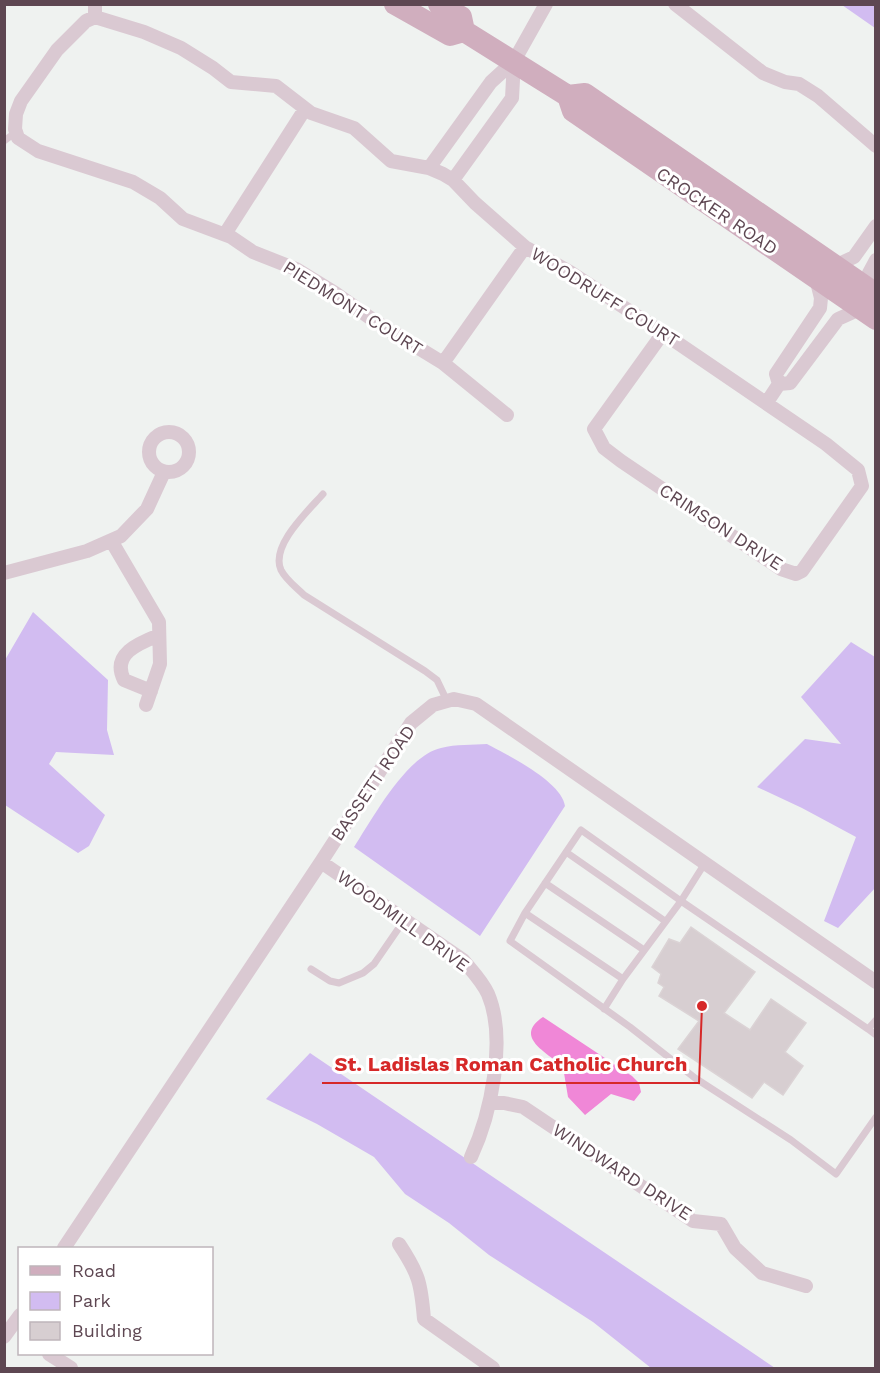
<svg xmlns="http://www.w3.org/2000/svg" width="880" height="1373" font-family="'Work Sans',sans-serif">
<style>
.green{fill:#d2bcf1}
.water{fill:#f087d7}
.building{fill:#d7ced1;stroke:#dbd3d5;stroke-width:1.5}
.lines{fill:none;stroke-linecap:round;stroke-linejoin:round}
.lane{stroke:#dac9d2;stroke-width:7}
.street{stroke:#dac9d2;stroke-width:14}
.primary{stroke:#d0aebe;stroke-width:22}
.labels{text-anchor:middle;stroke-width:6;stroke-linejoin:round;paint-order:stroke}
.street-label{font-size:18px;fill:#5e4752;stroke:#fff}
.leader{fill:none;stroke:#d62828;stroke-width:2}
.callout-dot{fill:#d62828;stroke:#fff;stroke-width:2}
.callout-label{font-size:20px;text-anchor:middle;font-weight:bold;fill:#d62828;stroke:#fff;stroke-width:6;stroke-linejoin:round;paint-order:stroke}
</style>
<rect width="100%" height="100%" fill="#eff2f0"/>
<!-- green -->
<path class="green" d="M842,5h33v23z
M33,612l75,68 -1,50 7,25 -58,-3 -7,12 56,51 -16,31 -11,7 -73,-48v-145z
M851,642l24,15 1,230 -38,41 -14,-7 32,-84 -54,-29 -45,-21 48,-48 36,5 -40,-47z
M487,744c21,11 75,38 78,62l-85,130 -126,-89c19,-29 52,-91 87,-99 15,-4 32,-3 46,-4z
M310,1053l465,315h-124l-58,-46 -104,-67 -40,-32 -44,-29 -31,-37 -57,-33 -51,-25z"/>
<!-- water -->
<path class="water" d="M543,1017l89,59 7,7 2,9 -7,9 -23,-7 -26,21 -17,-18 -5,-30c-16,-15 -50,-30 -20,-50z"/>
<!-- building -->
<path class="building" d="M691,927l64,45 -31,41 26,17 21,-31 35,24 -21,29 18,14 -20,29 -19,-13 -12,16 -74,-49 21,-28 -40,-25 5,-9 -6,-4 3,-9 -9,-7 17,-28 11,4z"/>
<g class="lines">
<!-- lane -->
<path class="lane" d="M4,141l12,-9
M323,494c-15,17 -53,52 -42,76 5,10 15,17 23,25l121,76 12,9 10,21
M566,852l99,69
M705,863l-24,38 -100,-71 -56,83 -15,28 120,86 65,51 96,62 45,34 40,-57
M545,883l99,67
M525,913l98,66
M311,969l19,12 9,2 24,-10 11,-9 31,-45
M604,1009l19,-30 58,-78 187,128
M876,1020l-8,9 8,6"/>
<!-- street -->
<path class="street" d="M95,4v13l49,15 37,16 32,20 18,14 45,4 35,27 43,15 37,33 38,7 14,6 10,6 22,23 50,44 45,25 93,61 163,111 32,26 4,16 -60,85 -6,3 -15,-5 -160,-108 -17,-13 -10,-19 69,-96
M675,4l88,69 22,9 14,2 19,12 58,50
M95,17l-9,4 -29,29 -36,51 -5,13 -1,15 3,9 20,13 95,31 27,16 23,21 48,18 22,15 43,17 39,24 41,29 67,41 64,52
M429,168l62,-86 23,-21 32,-57
M453,180l59,-82 2,-37
M225,234l80,-125
M835,266l19,-9 22,-31
M869,290v-17l7,-13
M443,363l82,-116
M779,384l11,-1 48,-64 22,-10
M767,402l12,-18 -3,-10 44,-66 1,-10 -5,-20
M149 452a20 20 0 1 1 40 0a20 20 0 1 1-40 0Z
M112,542l47,80 1,42 -14,41
M4,573l83,-22 34,-15 26,-27 17,-37
M151,691l-27,-11c-13,-26 15,-37 35,-45
M321,862l142,98c9,11 19,21 25,34 19,45 3,120 -17,163
M490,1103h14l19,4 170,114 28,3 14,24 27,25 44,13
M399,1244c20,30 22,39 25,75l69,49
M64,1248l257,-386 90,-139 22,-18 21,-6 22,5 400,278
M4,1337l16,-22
M49,1354l22,14"/>
<!-- primary -->
<path class="primary" d="M395,4l55,31 14,-4
M439,4l22,13 3,14 104,65 5,15 303,208
M568,96l17,-2 291,200"/>
</g>
<g class="labels">
<!-- street labels -->
<g class="street-label">
<text transform="translate(717 211) rotate(34)" y="6">CROCKER ROAD</text>
<text transform="translate(605 297) rotate(32)" y="6">WOODRUFF COURT</text>
<text transform="translate(353 308) rotate(32)" y="6">PIEDMONT COURT</text>
<text transform="translate(721 527) rotate(33)" y="6">CRIMSON DRIVE</text>
<text transform="translate(373 783) rotate(-56)" y="6">BASSETT ROAD</text>
<text transform="translate(403 921) rotate(36)" y="6">WOODMILL DRIVE</text>
<text transform="translate(622 1172) rotate(33)" y="6">WINDWARD DRIVE</text>
</g>
</g>
<!-- callouts -->
<path class="leader" d="M702 1006L699 1083H322"/>
<circle class="callout-dot" cx="702" cy="1006" r="6"/>
<g class="callout-label">
<text x="511" y="1071">St. Ladislas Roman Catholic Church</text>
</g>
<!-- border -->
<rect width="880" height="1373" fill="none" stroke="#5e4752" stroke-width="12"/>
<!-- legend -->
<rect x="18" y="1247" width="195" height="108" fill="#ffffff" stroke="#bfb5ba" stroke-width="1.5"/>
<rect x="30" y="1266" width="30" height="9" fill="#d0aebe" stroke="#bfb5ba" stroke-width="1.5"/>
<text x="72" y="1277" font-size="18" fill="#5e4752">Road</text>
<rect x="30" y="1292" width="30" height="18" fill="#d2bcf1" stroke="#bfb5ba" stroke-width="1.5"/>
<text x="72" y="1307" font-size="18" fill="#5e4752">Park</text>
<rect x="30" y="1322" width="30" height="18" fill="#d7ced1" stroke="#bfb5ba" stroke-width="1.5"/>
<text x="72" y="1337" font-size="18" fill="#5e4752">Building</text>
</svg>
